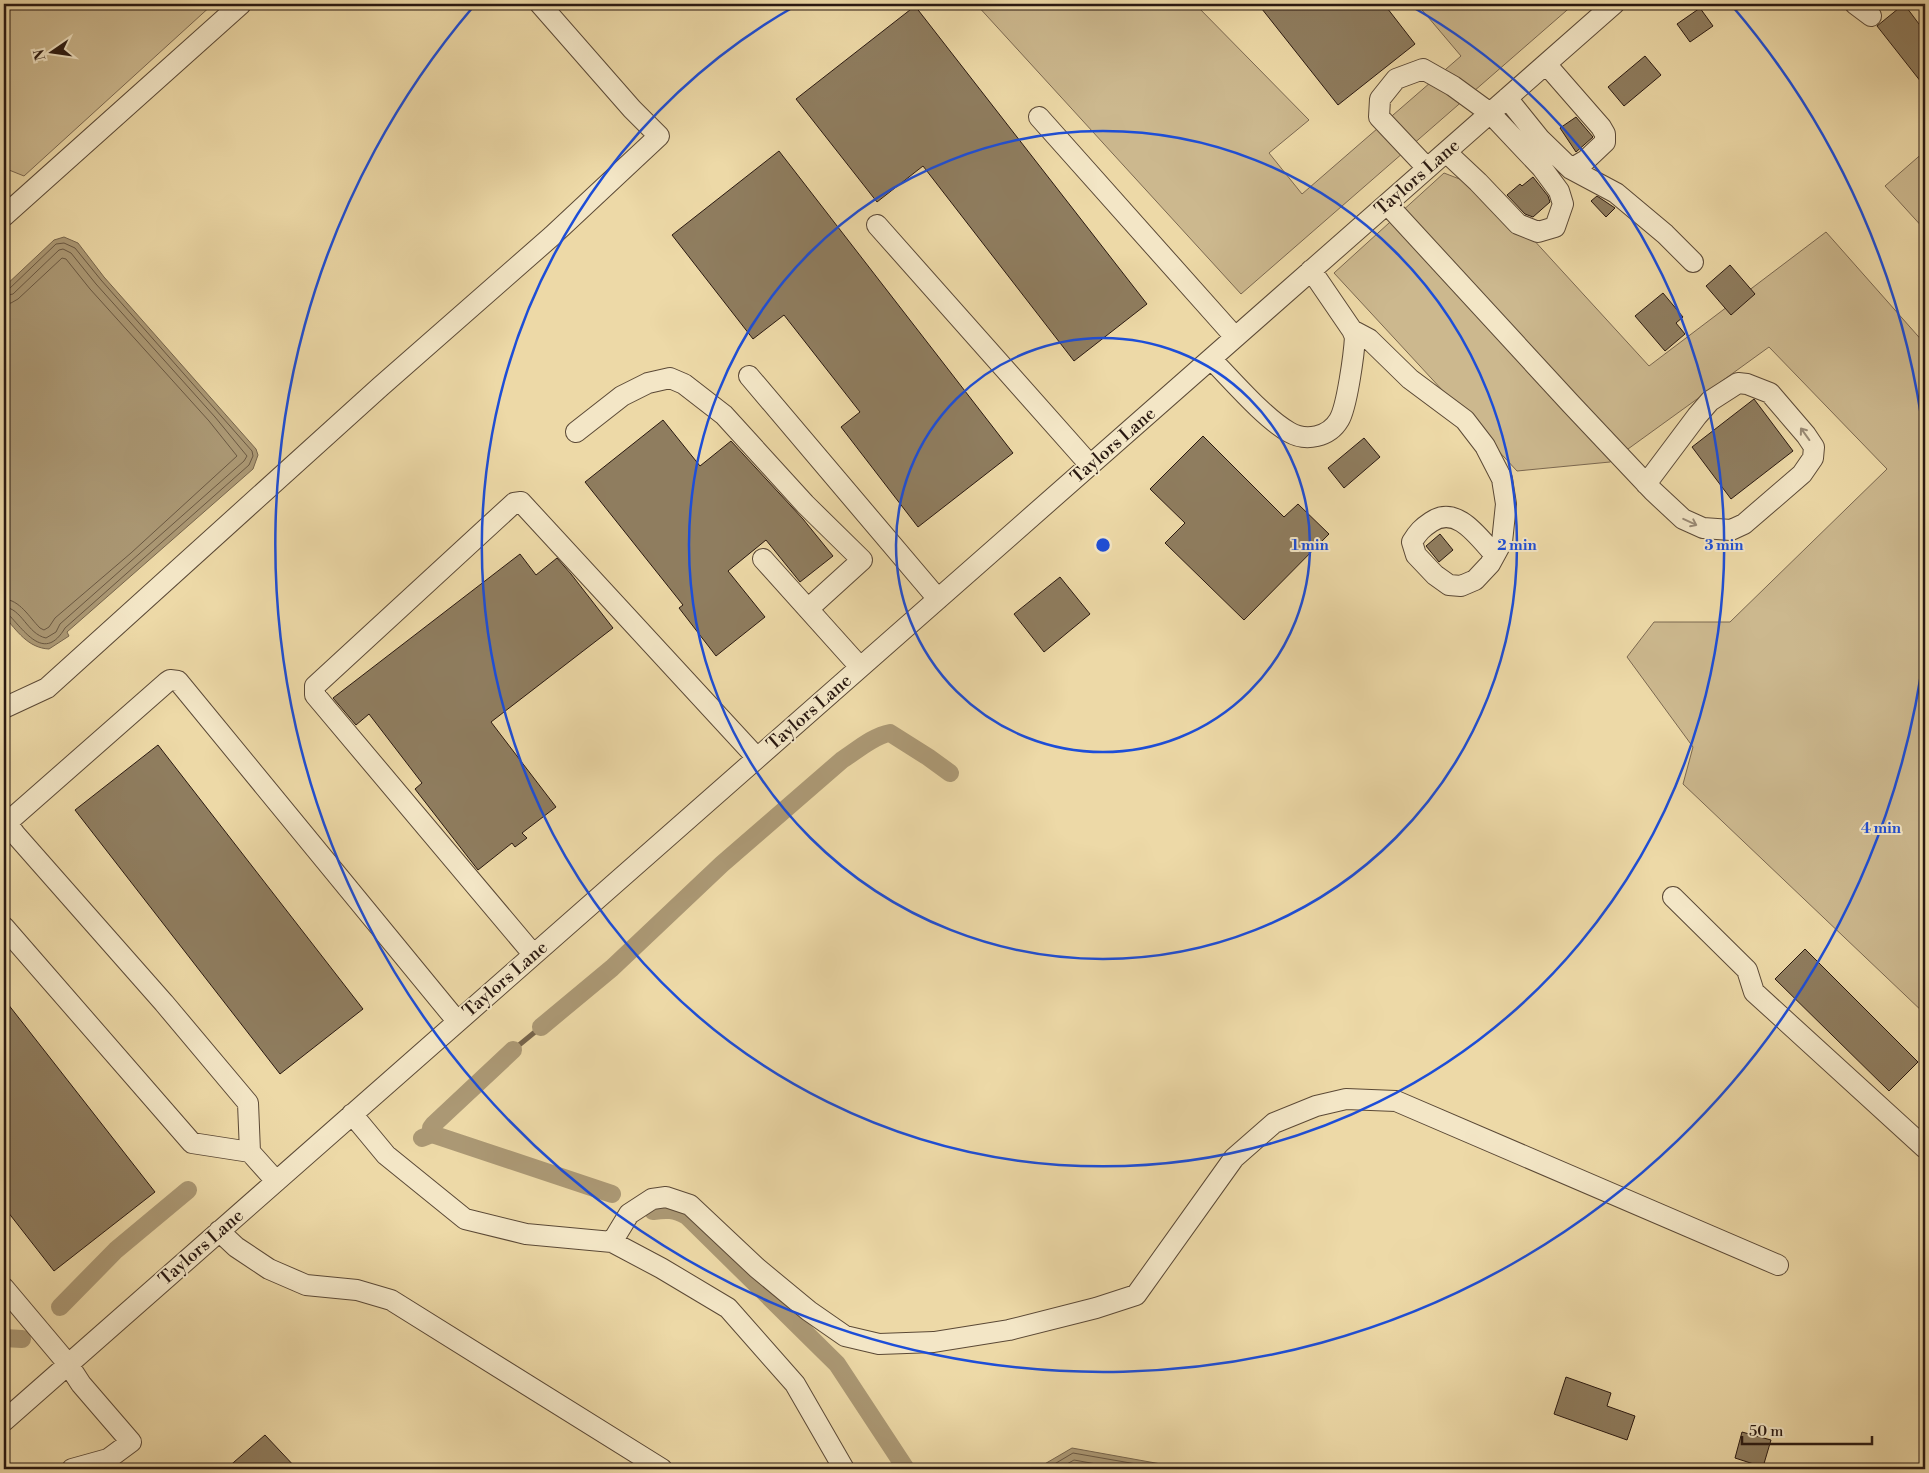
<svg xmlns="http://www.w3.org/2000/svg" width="1929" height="1473" font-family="'Libre Bodoni',serif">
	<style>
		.green { fill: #ccb88e; stroke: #7b6850 }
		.water { fill: #ab9874; stroke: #77654c }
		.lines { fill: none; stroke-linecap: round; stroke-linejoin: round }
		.shore { stroke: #6a5842; stroke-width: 1 }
		.stream { stroke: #77654c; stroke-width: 5 }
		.canal { stroke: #ab9874; stroke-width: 18 }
		.building { fill: #8f7d5f; stroke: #2a1911 }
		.minor-casing { stroke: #5b4936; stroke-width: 22 }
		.minor { stroke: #f3e6c6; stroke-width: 20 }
		.oneway { stroke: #998a75 }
		.ring { fill: none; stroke: #1d4ed8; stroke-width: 2.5 }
		.labels { text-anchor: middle; stroke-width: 4; stroke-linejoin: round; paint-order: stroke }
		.street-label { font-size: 18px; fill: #2a1911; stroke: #f3e6c6 }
		.centre { fill: #1d4ed8; stroke: #f3e6c6; stroke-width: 2.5 }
		.ring-label { font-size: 15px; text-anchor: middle; font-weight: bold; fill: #1d4ed8; stroke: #f3e6c6; stroke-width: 4; stroke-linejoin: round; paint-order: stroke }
	</style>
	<rect width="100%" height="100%" fill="#edd9a7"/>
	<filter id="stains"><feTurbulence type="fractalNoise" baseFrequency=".004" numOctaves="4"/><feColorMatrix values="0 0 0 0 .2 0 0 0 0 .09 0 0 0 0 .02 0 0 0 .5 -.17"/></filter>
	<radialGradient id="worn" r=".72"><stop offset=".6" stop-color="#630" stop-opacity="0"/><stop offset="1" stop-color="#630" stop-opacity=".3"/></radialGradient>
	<path class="green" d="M4,4h209l-189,172 -20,-8z
		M976,4h219l114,116 -40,33 33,41 159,-138 -44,-52h157l-333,290z
		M1925,151v79l-40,-44z
		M1444,173l44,17 161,176 177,-134 99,112v670l-242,-230 10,-37 -66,-90 27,-35h76l157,-153 -118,-122 -159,115 -93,9 -183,-198z"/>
	<path class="water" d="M64,237l14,6 26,34 152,172 2,6 -5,14 -186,163 2,4 -20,13c-21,-1 -32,-18 -45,-33v-329l50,-47z
		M1072,1448l89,16 30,3 2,2h-157z"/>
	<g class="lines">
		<path class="shore" d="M4,290l5,-1 47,-45 8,-1 11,5 26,32 151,171 1,5 -4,9 -184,163c-20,34 -39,5 -56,-13l-5,-2
			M4,296l9,-2 46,-44 4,-1 8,4 25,31 119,133 32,39 -3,5 -184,163 -4,8 -10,6c-19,-4 -24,-30 -42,-31
			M4,304l7,-1 7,-4 44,-41 4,1 24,30 119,132 28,35 -106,97 -76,65 -6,9 -5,3 -4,-2c-11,-11 -20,-28 -36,-29
			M1046,1469l27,-16 92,16
			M1058,1469l16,-9 50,9"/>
		<path class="stream" d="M513,1050l28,-23"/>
		<path class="canal" d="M541,1027l71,-59 110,-104 120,-104c14,-9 31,-24 48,-27l38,24 22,16
			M432,1134l-1,-6 3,-4 79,-74
			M422,1138l10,-4 180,60
			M653,1211c14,-2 21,-2 34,5l150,148 69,105
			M60,1307l56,-57 72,-60
			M4,1338l18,1"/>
	</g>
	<path class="building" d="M1258,4h126l31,40 -77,61z
		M1904,4l21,28v55l-48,-61z
		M915,6l232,298 -73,57 -151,-195 -46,36 -81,-103z
		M1700,8l13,18 -23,16 -13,-18z
		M1645,56l16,19 -37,31 -16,-19z
		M1576,117l17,20 -17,15 -16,-24z
		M779,151l234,302 -95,74 -77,-100 19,-15 -76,-97 -31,24 -81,-104z
		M1533,177l15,19 2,6 -17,15 -8,-3 -18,-19 13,-11 2,2z
		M1597,196l18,12 -9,9 -15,-16z
		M1730,265l25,29 -24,21 -25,-29z
		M1663,293l20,24 -7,6 9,11 -20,17 -30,-35z
		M1754,399l39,52 -62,48 -39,-52z
		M663,420l37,46 31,-25 72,78 30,37 -33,26 -34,-42 -38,31 37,46 -49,39 -37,-48 4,-3 -98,-123z
		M1203,436l81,81 14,-13 31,30 -85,86 -79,-77 20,-20 -35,-34z
		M1364,438l16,19 -36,31 -16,-20z
		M1440,534l13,16 -14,12 -13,-16z
		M520,554l16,21 21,-17 14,16 42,54 -122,94 65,85 -34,26 5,5 -12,9 -3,-4 -34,27 -63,-81 7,-6 -53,-69 -13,11 -23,-27z
		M1060,577l30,37 -46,38 -30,-38z
		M158,745l205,264 -83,65 -205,-264z
		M1805,949l113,113 -29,29 -114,-112z
		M4,999l151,193 -101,79 -50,-64z
		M1566,1377l45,16 -4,13 28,10 -8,24 -73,-26z
		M1742,1432l29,8 -8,27 -28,-9z
		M265,1435l32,34h-71z"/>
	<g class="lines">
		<defs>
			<path id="minor" d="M1855,4l16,12
				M1546,64l55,63 4,7v8l-19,18 -15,9
				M1507,98l33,41 31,30 45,24 49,41 28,28
				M1039,117l196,220
				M1427,168l-48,-51 1,-18 16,-20 27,-10 30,17 37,27 52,55 17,23 4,13 -8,23 -17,5 -20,-8 -40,-42 -32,-30
				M1387,204l184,200 82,87 30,28 20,9 28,2 13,-6 58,-50 11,-16 1,-11 -8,-12 -36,-42 -23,-9 -9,-1 -28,18 -13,15 -51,68
				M4,216l237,-212
				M877,225l213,240
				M1352,330l17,9 41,40 55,41 20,26 17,33 4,25 -4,38 -12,22 -15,16 -14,6 -12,-1 -14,-10 -19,-20 -4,-13c6,-10 10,-14 19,-20 26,-18 48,16 64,33
				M1211,359c21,21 53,59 78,73 17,10 40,5 50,-12 8,-13 15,-66 16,-83l-3,-7 -41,-60
				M749,376l189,223
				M576,432l46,-36 26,-13 22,-5 14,6 40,31 81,89 57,56 -54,49
				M763,559l97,108
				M4,708l43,-20 333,-301 172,-151 107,-100 -27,-27 -92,-105
				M1673,897l74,73 7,22 171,156
				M4,927l188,216 58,9
				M533,954l-218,-259v-9l199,-183 7,-1 236,256
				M352,1114l34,41 79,64 61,15 86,8 49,26 67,40 67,76 49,85
				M276,1181l-26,-29 -2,-49 -84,-100 -149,-169 -5,-7v-7l157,-138 3,-2 8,1 279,340
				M219,1231l17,16 33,22 37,16 51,5 34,10 271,169
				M612,1242l17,-28 23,-15 14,-2 24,8 67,63 52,43 36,25 34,8 55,-2 75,-12 87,-22 40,-13 98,-137 40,-35 42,-17 30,-7 50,2 382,164
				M4,1288l64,76 13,20 50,58 -23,17 -36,10
				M4,1421l1610,-1417"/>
		</defs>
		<use href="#minor" class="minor-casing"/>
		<use href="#minor" class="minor"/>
	</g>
	<defs><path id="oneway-shaft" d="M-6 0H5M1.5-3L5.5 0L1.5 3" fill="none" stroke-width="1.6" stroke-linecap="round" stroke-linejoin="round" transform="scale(1.25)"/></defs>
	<g class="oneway">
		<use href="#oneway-shaft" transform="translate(1805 434) rotate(-126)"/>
		<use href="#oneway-shaft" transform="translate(1690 522) rotate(25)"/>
	</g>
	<g class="ring">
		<circle cx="1103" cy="545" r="207"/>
		<circle cx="1103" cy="545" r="414"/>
		<path d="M1409 5A621 621 0 1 1 797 5"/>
		<path d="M1925 646A828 828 0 1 1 473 7M1733 7A828 828 0 0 1 1925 444"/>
	</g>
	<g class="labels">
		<g class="street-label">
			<text transform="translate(1417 177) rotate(-41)" y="6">Taylors Lane</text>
			<text transform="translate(1113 445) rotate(-41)" y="6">Taylors Lane</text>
			<text transform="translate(809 712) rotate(-41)" y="6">Taylors Lane</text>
			<text transform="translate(505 979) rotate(-41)" y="6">Taylors Lane</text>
			<text transform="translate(201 1247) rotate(-41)" y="6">Taylors Lane</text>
		</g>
	</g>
	<circle cx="1103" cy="545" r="8" class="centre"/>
	<g class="ring-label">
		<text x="1310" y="550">1 min</text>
		<text x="1517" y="550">2 min</text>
		<text x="1724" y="550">3 min</text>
		<text x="1881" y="833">4 min</text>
	</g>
	<rect width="1929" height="1473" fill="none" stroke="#edd9a7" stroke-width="20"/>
	<rect x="5" y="5" width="1919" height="1463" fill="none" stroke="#2a1911" stroke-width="2.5"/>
	<rect x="10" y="10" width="1909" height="1453" fill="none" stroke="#2a1911"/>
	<g transform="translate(52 52) rotate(257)" stroke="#f3e6c6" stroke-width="4" paint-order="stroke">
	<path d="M0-4L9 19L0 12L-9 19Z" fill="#2a1911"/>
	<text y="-8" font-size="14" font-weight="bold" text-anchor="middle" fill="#2a1911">N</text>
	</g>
	<path d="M1742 1436v8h130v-8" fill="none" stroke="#2a1911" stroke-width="2.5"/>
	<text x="1749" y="1436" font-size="15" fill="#2a1911" stroke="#f3e6c6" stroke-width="4" paint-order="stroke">50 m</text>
	<rect width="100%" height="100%" filter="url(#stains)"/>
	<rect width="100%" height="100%" fill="url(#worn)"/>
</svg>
